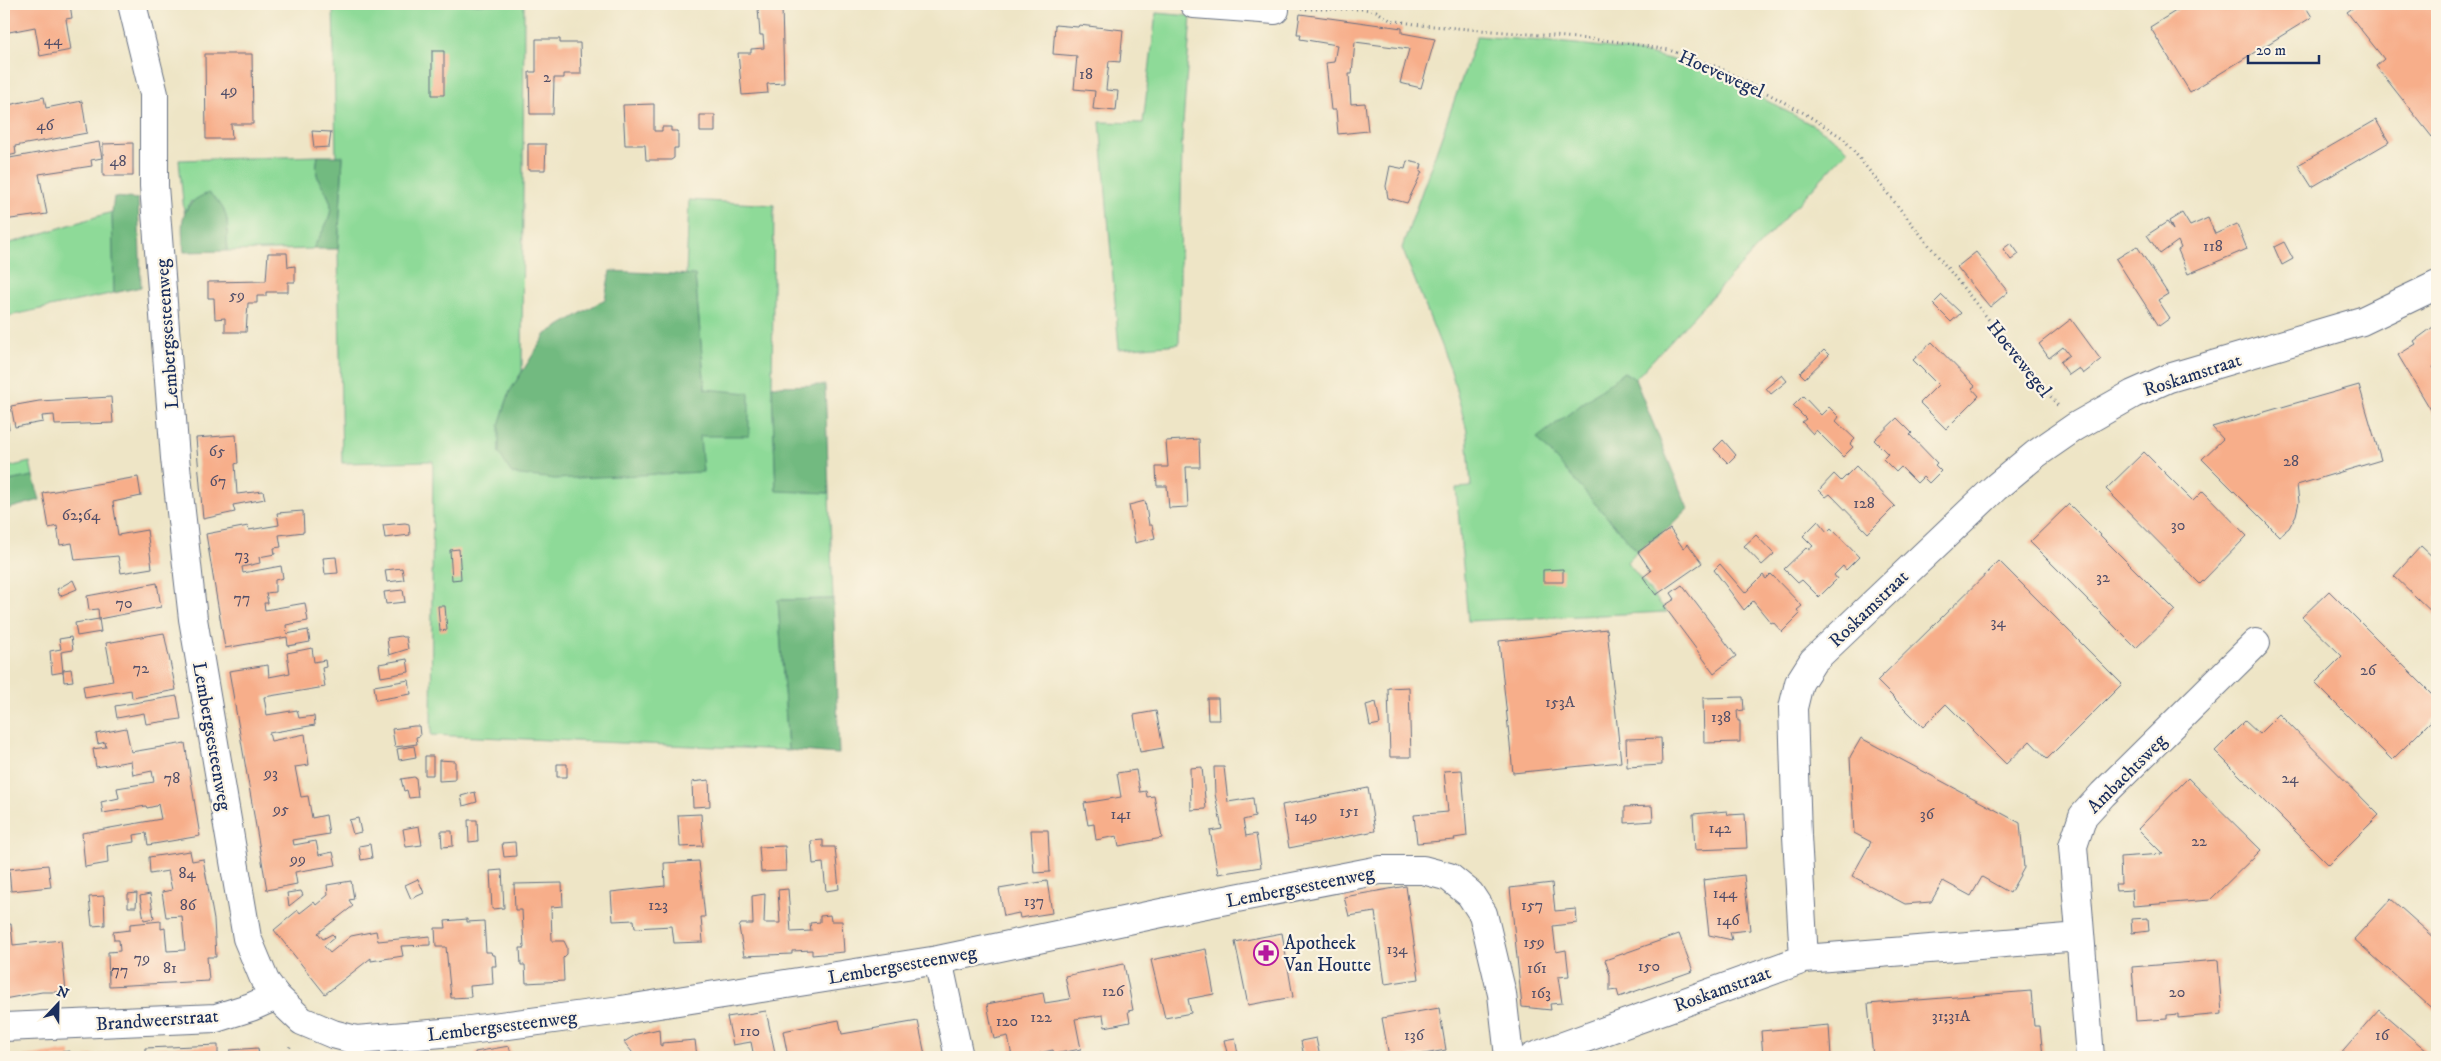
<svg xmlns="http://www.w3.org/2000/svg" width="2441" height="1061" font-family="'IM FELL DW Pica',serif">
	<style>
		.green { fill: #8eda98; stroke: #54847b }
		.forest { fill: #72ba80; stroke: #46746f }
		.building { fill: #f7ae8a }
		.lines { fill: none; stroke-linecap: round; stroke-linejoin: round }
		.minor-casing { stroke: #656f82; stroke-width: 30 }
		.tertiary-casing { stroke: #656f82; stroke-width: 30 }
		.path { stroke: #656f82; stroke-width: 3; stroke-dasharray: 1 4; stroke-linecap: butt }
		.minor { stroke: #fff; stroke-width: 28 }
		.tertiary { stroke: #fff; stroke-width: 28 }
		.labels { text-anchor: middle; stroke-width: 4.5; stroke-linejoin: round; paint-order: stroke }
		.number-label { font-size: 16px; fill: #524f69 }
		.street-label { font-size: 19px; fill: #1b2f5e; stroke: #fcf5e5 }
		.poi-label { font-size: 19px; fill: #1b2f5e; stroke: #fcf5e5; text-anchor: start }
	</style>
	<rect width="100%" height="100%" fill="#fcf5e5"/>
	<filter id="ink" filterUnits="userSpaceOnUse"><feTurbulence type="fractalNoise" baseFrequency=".02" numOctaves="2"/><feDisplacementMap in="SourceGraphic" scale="10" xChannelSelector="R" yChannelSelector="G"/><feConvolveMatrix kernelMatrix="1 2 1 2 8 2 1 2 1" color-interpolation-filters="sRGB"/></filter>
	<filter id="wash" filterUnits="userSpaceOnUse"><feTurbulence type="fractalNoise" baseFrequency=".0096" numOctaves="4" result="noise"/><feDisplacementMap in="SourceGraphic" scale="20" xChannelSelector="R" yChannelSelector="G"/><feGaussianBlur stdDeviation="1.12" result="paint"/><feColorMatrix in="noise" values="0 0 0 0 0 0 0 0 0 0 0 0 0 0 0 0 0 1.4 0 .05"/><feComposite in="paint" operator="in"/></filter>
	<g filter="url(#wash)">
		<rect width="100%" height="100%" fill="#eee5c6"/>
		<path class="green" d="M333,4h191l-2,368c-18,27 -23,49 -23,81l204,18 -4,-35 6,-47 -10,-113 -9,-1 3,-75 85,5 -2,181 4,104 53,3 4,106 -55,1 10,150 -357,-15 2,-274 -91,2 -4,-214 5,-92 -7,-1z
			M1156,13l35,3 -9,121 -3,207 -60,5 -19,-227 43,1z
			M1477,36c70,6 143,8 211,28 33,11 65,29 96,46 22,12 46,23 64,40l-213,229 -11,-7 -86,66 99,113 -10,11 40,50 -199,9 -12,-133 15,-1 -4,-56 -16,-60 -49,-123z
			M318,156c-5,27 4,23 12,45 5,14 -11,35 -17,48l-86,2v-32l-36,-18 -7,11 -5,-52z
			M112,212l2,81 -110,24v-72z
			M30,462l3,14 -29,6v-14z"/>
		<path class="forest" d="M318,156h25l-5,93h-25c6,-13 22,-34 17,-48 -8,-22 -17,-18 -12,-45z
			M209,193c23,19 18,30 18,58l-43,1c-3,-27 -6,-49 25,-59z
			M114,197l24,2 3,88 -27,6 -2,-81z
			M610,271l85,4 10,114 44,4v43h-49l3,36 -148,7 -43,-5 -13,-21v-28l11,-34 36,-57 59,-35z
			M1624,372l11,7 53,130 -19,19 -32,23 -100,-113z
			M825,385l4,108 -53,-2 -4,-105z
			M33,476l7,24 -36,10v-28z
			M833,599l6,155 -51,-4 -10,-150z"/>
		<g id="blocks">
			<path class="building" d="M4,4h66l2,14 -6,1 5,31 -31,6 -5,-29 -31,6z
				M2187,4h117l8,13 -122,75 -40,-65z
				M2358,4h79v129l-5,4 -56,-71 8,-7 -37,-47z
				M782,7l2,76 -17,1 1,9 -26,2 -4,-42h13v-4l13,-1 -1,-13h-3l-2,-27z
				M1300,14l102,14v5l33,6 -14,49 -21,-5 9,-34 -54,-7 -3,32h-3l2,30 14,-1 3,28 -30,3 -2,-24h-5l-5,-47 8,-1 3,-17 -37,-6 1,-5h-4z
				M1055,25l23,2 1,-2 44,5 -3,32 -11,-1 -3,29 12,1 -2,20 -23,-2 2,-18 -21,-2 3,-33 -24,-2z
				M536,39h24v4h20l1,31h-17v4h-10l-1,36h-23l-1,-42h7z
				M432,51h12v44h-12z
				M205,54h47l1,70h-22l1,15h-26z
				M44,97l2,11 36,-7 5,32 -72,13 1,8 -12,3v-51z
				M654,104v27h8v-4h9v4h7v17h-4v10l-3,2h-25l-1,-15h-20l-2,-40z
				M700,115h15v17h-15z
				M2376,120l13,22 -77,45 -14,-22z
				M312,131l19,1 -2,15 -15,1z
				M99,142l3,16 -11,2 1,6 -53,8 8,40 -43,6v-61z
				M133,143v33h-30v-32z
				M528,144h18l-1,26h-17z
				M1407,161l15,3 -2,8h2l-15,31 -19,-5 -2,-12 4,-20 15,3z
				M2182,213l8,13 18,-8 7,16 22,-10 10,25 -59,25 -10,-24 3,-2 -3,-7 -18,13 -13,-19 20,-13 6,8 -4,-9z
				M2284,242l9,17 -11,6 -8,-18z
				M2011,243l8,11 -8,6 -8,-11z
				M2137,246l31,48 -10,6 12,18 -11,8 -43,-67z
				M1976,252l32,40 -18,15 -33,-40z
				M268,253h19l1,14 7,-1v16h-7v10h-22v4h-9v7h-9l-2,29h-21v-14l-10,1 -1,-21h-6v-16l58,-1z
				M1942,295l19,18 -10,9 -18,-18z
				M2071,319l30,41 -18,14 -4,-6 -10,7 -9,-13 9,-7 -6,-8 -14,11 -10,-14z
				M2437,324v41l-4,2 4,7v46l-39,-65 18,-11 -2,-3z
				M1932,342l43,44 -3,2 7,8 -33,33 -26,-26 18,-18 -25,-25z
				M1824,350l5,5 -24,23 -5,-5z
				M1782,375l5,6 -16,13 -5,-6z
				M2359,385l22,75 -84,25 2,17 -3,13 -7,13 -10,8 -77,-77 21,-20 -11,-12z
				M1803,396l18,19 8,-8 10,10 -3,4 19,18 -5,5 3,3 -10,10 -27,-27 -3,4 -11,-12 4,-3 -13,-13z
				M111,397l2,26 -58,2 -1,-10 -12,1 1,6 -28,5 -4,-21 28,-5z
				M7,414l2,15 -5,1v-15z
				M1897,418l15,15 -2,2 27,28 -2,2 6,6 -12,12 -6,-6 -6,6 -16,-16 -5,5 -13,-13 5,-5 -14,-14z
				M236,435l2,28 -3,1 2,30 26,-3 2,8 -32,6 2,7 -32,7 -7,-81z
				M1199,439l1,28h-14l2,40 -19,1 -2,-22h-10l-1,-19h12l-2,-26z
				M1723,440l13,15 -8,8 -14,-14z
				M2144,452l49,49 10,-10 44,45 -47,48 -94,-95z
				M1856,466l39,40 -27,27 -38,-39 -4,3 -7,-7 15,-16 7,7z
				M138,477l3,19 -28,6 5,33 29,-5 5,38 -31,5 -3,-17 -43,4 -3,-17 -12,2 -3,-19 -8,2 -6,-35z
				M1145,501l4,24h3l3,13 -20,5 -6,-38z
				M2069,504l106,106 -39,38 -106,-106z
				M303,511l1,21 -25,3 2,12 -7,1 1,6 -16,3 1,6 -18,4 1,6 38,-7 2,12 -8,2v12l-9,1 2,10h-4l1,7 40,-7 3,18 -22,4 1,9 21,-4 2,12 -22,4 -1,-9 -62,11 -19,-114 42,-8 1,4 30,-5 -2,-12z
				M1818,521l9,11 4,-4 28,29 -13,13 -3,-4 -9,9 3,4 -18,18 -17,-17 -4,3 -14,-14 22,-21 2,2 5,-4 -10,-10z
				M405,523l4,1 1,11 -25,3 -2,-13z
				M1670,529l13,19 5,-4 14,19 -46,32 -13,-18 8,-6 -13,-19z
				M1756,535l18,19 -12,11 -18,-19z
				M2421,546l16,15v56l-43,-41z
				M459,549l2,30 -9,1 -2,-30z
				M336,557l2,16 -13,1 -2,-16z
				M1999,561l123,123 -75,75 -17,-18 -24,23 -60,-60 -23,23 -46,-46z
				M1720,564l25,29 18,-18 3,4 5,-5 31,32 -5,4 3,4 -18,18 -9,-10 -2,1 -18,-22 -9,9 -30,-40z
				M402,568l2,12 -17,2 -2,-12z
				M1563,569v13h-20v-12z
				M73,580l4,9 -17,7 -3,-7z
				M157,583l4,24 -62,12 -1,-10 -9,1 -2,-14z
				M1682,585l54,71 -22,17 -50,-67 11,-7 -4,-6z
				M403,590l2,12 -19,2 -2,-12z
				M2329,591l108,108v16l-45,45 -77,-77 27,-27 -40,-39z
				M438,606h7l2,24 -7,1z
				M99,619l2,13 -24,4 -2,-13z
				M1607,629l14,133 -108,11 -14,-132z
				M164,633l12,57 -44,8 -1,-8 -46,8 -2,-12 30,-5 -7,-38z
				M401,636l1,1h4l2,12 -19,6 -2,-17z
				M71,637l2,13 -12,2 2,20 -11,2 -2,-23 11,-2 -2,-10z
				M312,648l2,14 11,-2 1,7 -4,1 3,19 -61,10 3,18 30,-5 2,8 15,-2 1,9 -46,8 2,8 34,-7 4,31 -14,2 6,30 7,-1 4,22 14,-3 3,19 -36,6 1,5 22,-4 3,14 14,-3 3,13 -41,7 2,12 -30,6 -38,-219 39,-6 1,12 21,-4 -3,-20z
				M407,659l2,13 -28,5 -2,-13z
				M71,669l2,12 -9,1 -1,-12z
				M409,680l2,14 -35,6 -2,-14z
				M1409,687l2,70h-21l-2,-69z
				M177,696l4,23 -35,5 -2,-11 -27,5 -2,-12z
				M1743,697l1,13 -7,1 1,10h2v21l-36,1 -1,-45z
				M1207,698h11l1,22h-11z
				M1376,702l4,22 -10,2 -4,-21z
				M1156,711l7,37 -23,4 -6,-37z
				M2279,714l100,101 -50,50 -114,-114 30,-30 14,13z
				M414,726h5l1,10 -4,1 1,7 -22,3 -3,-18z
				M126,728l5,24 54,-9 15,93 -52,9 -2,-12 -12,2 1,7 -28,4 1,17 -23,4 -3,-34 79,-14 -3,-15 -2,2 -9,2 -1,-2 -43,7 -2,-11 18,-4 -2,-10 37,-6 -2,-11 -19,4 -2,-14 -35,6 -3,-18 13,-2 -1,-5 -7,2 -2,-10z
				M1661,738l1,27 -35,2 -1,-28z
				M1861,738l159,85 4,45 -14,25 -28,-16 -11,19 -28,-15 -12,21 -26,2 -53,-28 19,-34 -17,-9 -4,-76z
				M414,746l2,11 -17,3 -2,-11z
				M425,756h8v19h-8z
				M439,760l16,1v19l-16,1z
				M557,764h10v13h-10z
				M1202,767l4,42 -15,1 -1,-42z
				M1214,767h10l4,35 25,-4 2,19 -12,3 3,16 10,-2 5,33 -43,7 -8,-43 12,-2 -7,-35z
				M1136,770l4,22 6,-1 1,6 7,-1 8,42 -43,8 -2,-10 -21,4 -2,-16 -6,1 -4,-22 37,-6 -4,-24z
				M1462,770l5,66 -13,2 1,2 -38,3 -3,-28 34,-3 -4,-41z
				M414,777l2,1 2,19 -9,1 -2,-8 -3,1 -3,-12z
				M2188,778l73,72 -51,50 -77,6 -1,-16 -16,1 -1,-7h6l-1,-27 43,-3 -25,-25z
				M709,780l1,26 -17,1 -1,-25z
				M1368,788l7,43 -86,17 -7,-43z
				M475,792l2,10 -14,4 -2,-10z
				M1652,806l1,15 -28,2v-16z
				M1727,811l1,4 17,-1 2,34 -52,2 -2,-36z
				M701,814l2,32 -23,1 -2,-32z
				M358,818l3,14 -8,2 -4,-14z
				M468,820h9l1,21 -9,1z
				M419,826l3,19 -16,2 -3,-18z
				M1031,830h17l2,42 -16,1z
				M441,831h11l1,15 -11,1z
				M823,840v7h12l4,42 -13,2 -3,-28 -10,1 -2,-23z
				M515,842l1,14 -12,1 -2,-14z
				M370,844l2,14 -11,2 -2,-14z
				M785,846l1,25 -25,1 -2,-25z
				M190,851l2,10 11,-2 11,61 2,37h-9l2,24 -100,5 -1,-34 12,-1 -1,-11h-5l-1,-8 17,-2v-6l31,-3v8l4,-1 2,23 18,-1 -3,-34 -16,1 -4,-25 10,-2 -4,-19 -18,3 -1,-17z
				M699,861l6,56h-4l2,25 -29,1 -2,-17 -37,2 -1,-8 -21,1 -2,-29 54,-6 -1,-23z
				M48,865l3,22 -40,4 -2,-22z
				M502,870l2,38 -12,1 -2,-38z
				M1744,875l6,55 -20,2 2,8 -23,-5 -6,-55z
				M418,879l6,14 -13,6 -6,-14z
				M351,881l3,18 -5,1 4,6 -35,27 5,6 9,-5 3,3 -11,9 6,7 21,-17 25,-5 2,10 52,-5v9l-29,1 2,10 -32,5v-3l-46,36 -51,-64 24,-20 2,3 14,-11 2,3 12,-10 -1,-10z
				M1047,881l5,32 -32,5 -1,-5 -15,3 -5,-27z
				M562,883l1,23 -12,1 1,34h12l3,6v7l-4,4 1,23 -38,2 -1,-18h-4l-1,-17h4l-2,-38h-7l-1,-26z
				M1552,883l3,28 21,-2 1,14 -24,3 3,26 10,-2 3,26 -11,1 4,26 -12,1 1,6 -29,-3 -12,-119z
				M1406,886l13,93 -34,5 -10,-72 -26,4 -5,-19z
				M788,889l3,43 20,-1 -1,-8 10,-1v-6l10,-1 1,6h11l2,31 -32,3v-5l-20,1v3l-48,2 -5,-29 2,-3h12l-1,-28 13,-2 -1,29h16l-2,-33z
				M301,891l2,4 -14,11 -2,-13z
				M137,893l-1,14h-8v-13z
				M150,894l4,24 -10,2 -4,-24z
				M104,896l1,29 -13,1 -3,-29z
				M2391,899l46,41v73l-83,-74z
				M2148,918l1,13 -17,2 -1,-14z
				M467,919v3l17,-1 2,31h5l1,3h3l1,11h-4l1,18 -23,2 1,11 -20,1 -5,-51h-10l-1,-19h11l-1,-7z
				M11,924l2,21 48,-5 5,52h-24l-38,7v-74z
				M1282,933l11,64 -45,8 -13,-63z
				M1679,934l14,37 -74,26 -2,-7 -7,1v-16l-5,-15z
				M1206,949l8,45 -26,5 3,14 -26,5 -14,-58z
				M2218,960l4,54 -44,4v-4l-11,1v4l-31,2 -4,-54z
				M1124,964l9,46 -5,1 2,11 -25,5 -2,-12 -28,4 6,30 -27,5 -1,-4 -13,3 1,4h-29l-4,-21 -14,3 -7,-35 56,-11 2,10 25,-4 -5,-23z
				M2031,991l3,35h6l3,31h-170l-5,-53z
				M1439,1008l7,42 -38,7h-19l-7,-39z
				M2379,1010l55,47h-96z
				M766,1011l10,46h-22l-3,-15 -18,3 -6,-28z
				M839,1020l3,14 76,-13 7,34 -10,2h-127l-5,-26z
				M1829,1025l2,32h-68l-2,-26z
				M659,1029l1,16 2,1v-3l33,-3 2,17h-61l-12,-15 13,-8z
				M1235,1038l3,17 5,-1v3h-15l-4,-17z
				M1316,1038l4,19h-16l-3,-16z
				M218,1045v12h-73v-9z
				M509,1046l3,11h-43l6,-2v-3z
				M258,1048l1,9h-29v-7z
				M70,1051v6h-46v-1z
				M126,1052v5h-40v-1z"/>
		</g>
	</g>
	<g filter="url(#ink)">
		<use href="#blocks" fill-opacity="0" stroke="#656f82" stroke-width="1"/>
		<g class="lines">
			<defs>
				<path id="minor" d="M1194,4l81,6
					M1804,959l276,-22
					M938,960l21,97
					M4,1027l212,-9 35,-11 25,-11
					M1533,1057l271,-98 -7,-123 -4,-128 6,-25 14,-22 182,-173 41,-34 39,-27 58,-33 36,-16 193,-57 75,-36
					M2090,1057l-17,-211 10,-30 20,-22 153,-151"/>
				<path id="tertiary" d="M132,4l22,90v92l21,272 18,161 54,319 18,43 11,15 26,25 31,13 23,6 99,-8 166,-22 317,-50 247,-52 195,-38h43l26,7 21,17 13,20 19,80 7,63"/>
			</defs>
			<use href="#minor" class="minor-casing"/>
			<use href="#tertiary" class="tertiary-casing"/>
			<path class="path" d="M1301,9h63l12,2 14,9 31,5 192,16 56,9 51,18 84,45 39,25 216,269
				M291,1057l-2,-8 2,-5"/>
			<use href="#minor" class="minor"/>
			<use href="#tertiary" class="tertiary"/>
		</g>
	</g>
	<defs>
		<symbol id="pharmacy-ring" viewBox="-11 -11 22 22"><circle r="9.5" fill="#fcf5e5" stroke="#b5179e" stroke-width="1.5"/><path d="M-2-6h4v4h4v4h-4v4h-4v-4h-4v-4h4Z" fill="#b5179e"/></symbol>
	</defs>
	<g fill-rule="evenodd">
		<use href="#pharmacy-ring" x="1252" y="939" width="28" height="28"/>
	</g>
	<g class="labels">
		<g class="number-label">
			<text x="53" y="45">44</text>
			<text x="1086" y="79">18</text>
			<text x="547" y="82">2</text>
			<text x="229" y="95">49</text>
			<text x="45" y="130">46</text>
			<text x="118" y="166">48</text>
			<text x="2213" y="251">118</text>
			<text x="237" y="300">59</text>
			<text x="217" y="456">65</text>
			<text x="2291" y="466">28</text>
			<text x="218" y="486">67</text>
			<text x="1864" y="508">128</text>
			<text x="81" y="520">62;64</text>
			<text x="2178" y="530">30</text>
			<text x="242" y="560">73</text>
			<text x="2103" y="582">32</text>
			<text x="242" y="603">77</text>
			<text x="124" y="608">70</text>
			<text x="1998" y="627">34</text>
			<text x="141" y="673">72</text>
			<text x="2368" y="675">26</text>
			<text x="1560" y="707">153A</text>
			<text x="1721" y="722">138</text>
			<text x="271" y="778">93</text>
			<text x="172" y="783">78</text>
			<text x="2290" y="783">24</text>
			<text x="281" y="814">95</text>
			<text x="1349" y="816">151</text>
			<text x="1121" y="819">141</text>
			<text x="1927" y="819">36</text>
			<text x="1306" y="821">149</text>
			<text x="1720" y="833">142</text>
			<text x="2199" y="846">22</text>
			<text x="298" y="864">99</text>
			<text x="187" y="878">84</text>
			<text x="1725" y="898">144</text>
			<text x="1034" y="906">137</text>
			<text x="188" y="910">86</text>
			<text x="658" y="910">123</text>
			<text x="1532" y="910">157</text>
			<text x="1728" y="925">146</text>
			<text x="1534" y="947">159</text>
			<text x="1397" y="954">134</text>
			<text x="142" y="963">79</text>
			<text x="1649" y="971">150</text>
			<text x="170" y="973">81</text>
			<text x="1537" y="973">161</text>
			<text x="120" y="975">77</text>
			<text x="1113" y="996">126</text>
			<text x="2177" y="997">20</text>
			<text x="1541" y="998">163</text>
			<text x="1951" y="1021">31;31A</text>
			<text x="1041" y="1022">122</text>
			<text x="1007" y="1026">120</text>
			<text x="750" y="1036">110</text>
			<text x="1414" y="1040">136</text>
			<text x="2382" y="1040">16</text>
		</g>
		<g class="street-label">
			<text transform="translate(1722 73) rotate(24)" y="7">Hoevewegel</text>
			<text transform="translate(166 334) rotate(-94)" y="7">Lembergsesteenweg</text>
			<text transform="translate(2020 358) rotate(52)" y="7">Hoevewegel</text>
			<text transform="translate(2192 374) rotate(-18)" y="7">Roskamstraat</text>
			<text transform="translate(1868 608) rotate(-44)" y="7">Roskamstraat</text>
			<text transform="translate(213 736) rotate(80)" y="7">Lembergsesteenweg</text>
			<text transform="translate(2126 773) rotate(-45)" y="7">Ambachtsweg</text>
			<text transform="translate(1300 886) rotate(-11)" y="7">Lembergsesteenweg</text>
			<text transform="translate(902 964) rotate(-10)" y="7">Lembergsesteenweg</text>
			<text transform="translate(1722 988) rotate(-20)" y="7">Roskamstraat</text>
			<text transform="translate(157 1019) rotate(-4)" y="7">Brandweerstraat</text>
			<text transform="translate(502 1025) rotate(-7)" y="7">Lembergsesteenweg</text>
		</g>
		<g class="poi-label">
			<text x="1284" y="949">Apotheek<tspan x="1284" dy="22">Van Houtte</tspan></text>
		</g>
	</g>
	<rect width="2441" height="1061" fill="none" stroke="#fcf5e5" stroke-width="20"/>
	<g transform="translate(58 1004) rotate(22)" stroke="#fcf5e5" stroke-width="4" paint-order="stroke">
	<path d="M0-4L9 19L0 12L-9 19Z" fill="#1b2f5e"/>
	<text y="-8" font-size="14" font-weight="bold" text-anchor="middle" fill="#1b2f5e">N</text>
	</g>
	<path d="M2248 55v8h71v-8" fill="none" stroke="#1b2f5e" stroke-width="2.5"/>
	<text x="2256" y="55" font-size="15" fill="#1b2f5e" stroke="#fcf5e5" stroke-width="4" paint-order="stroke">20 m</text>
</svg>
